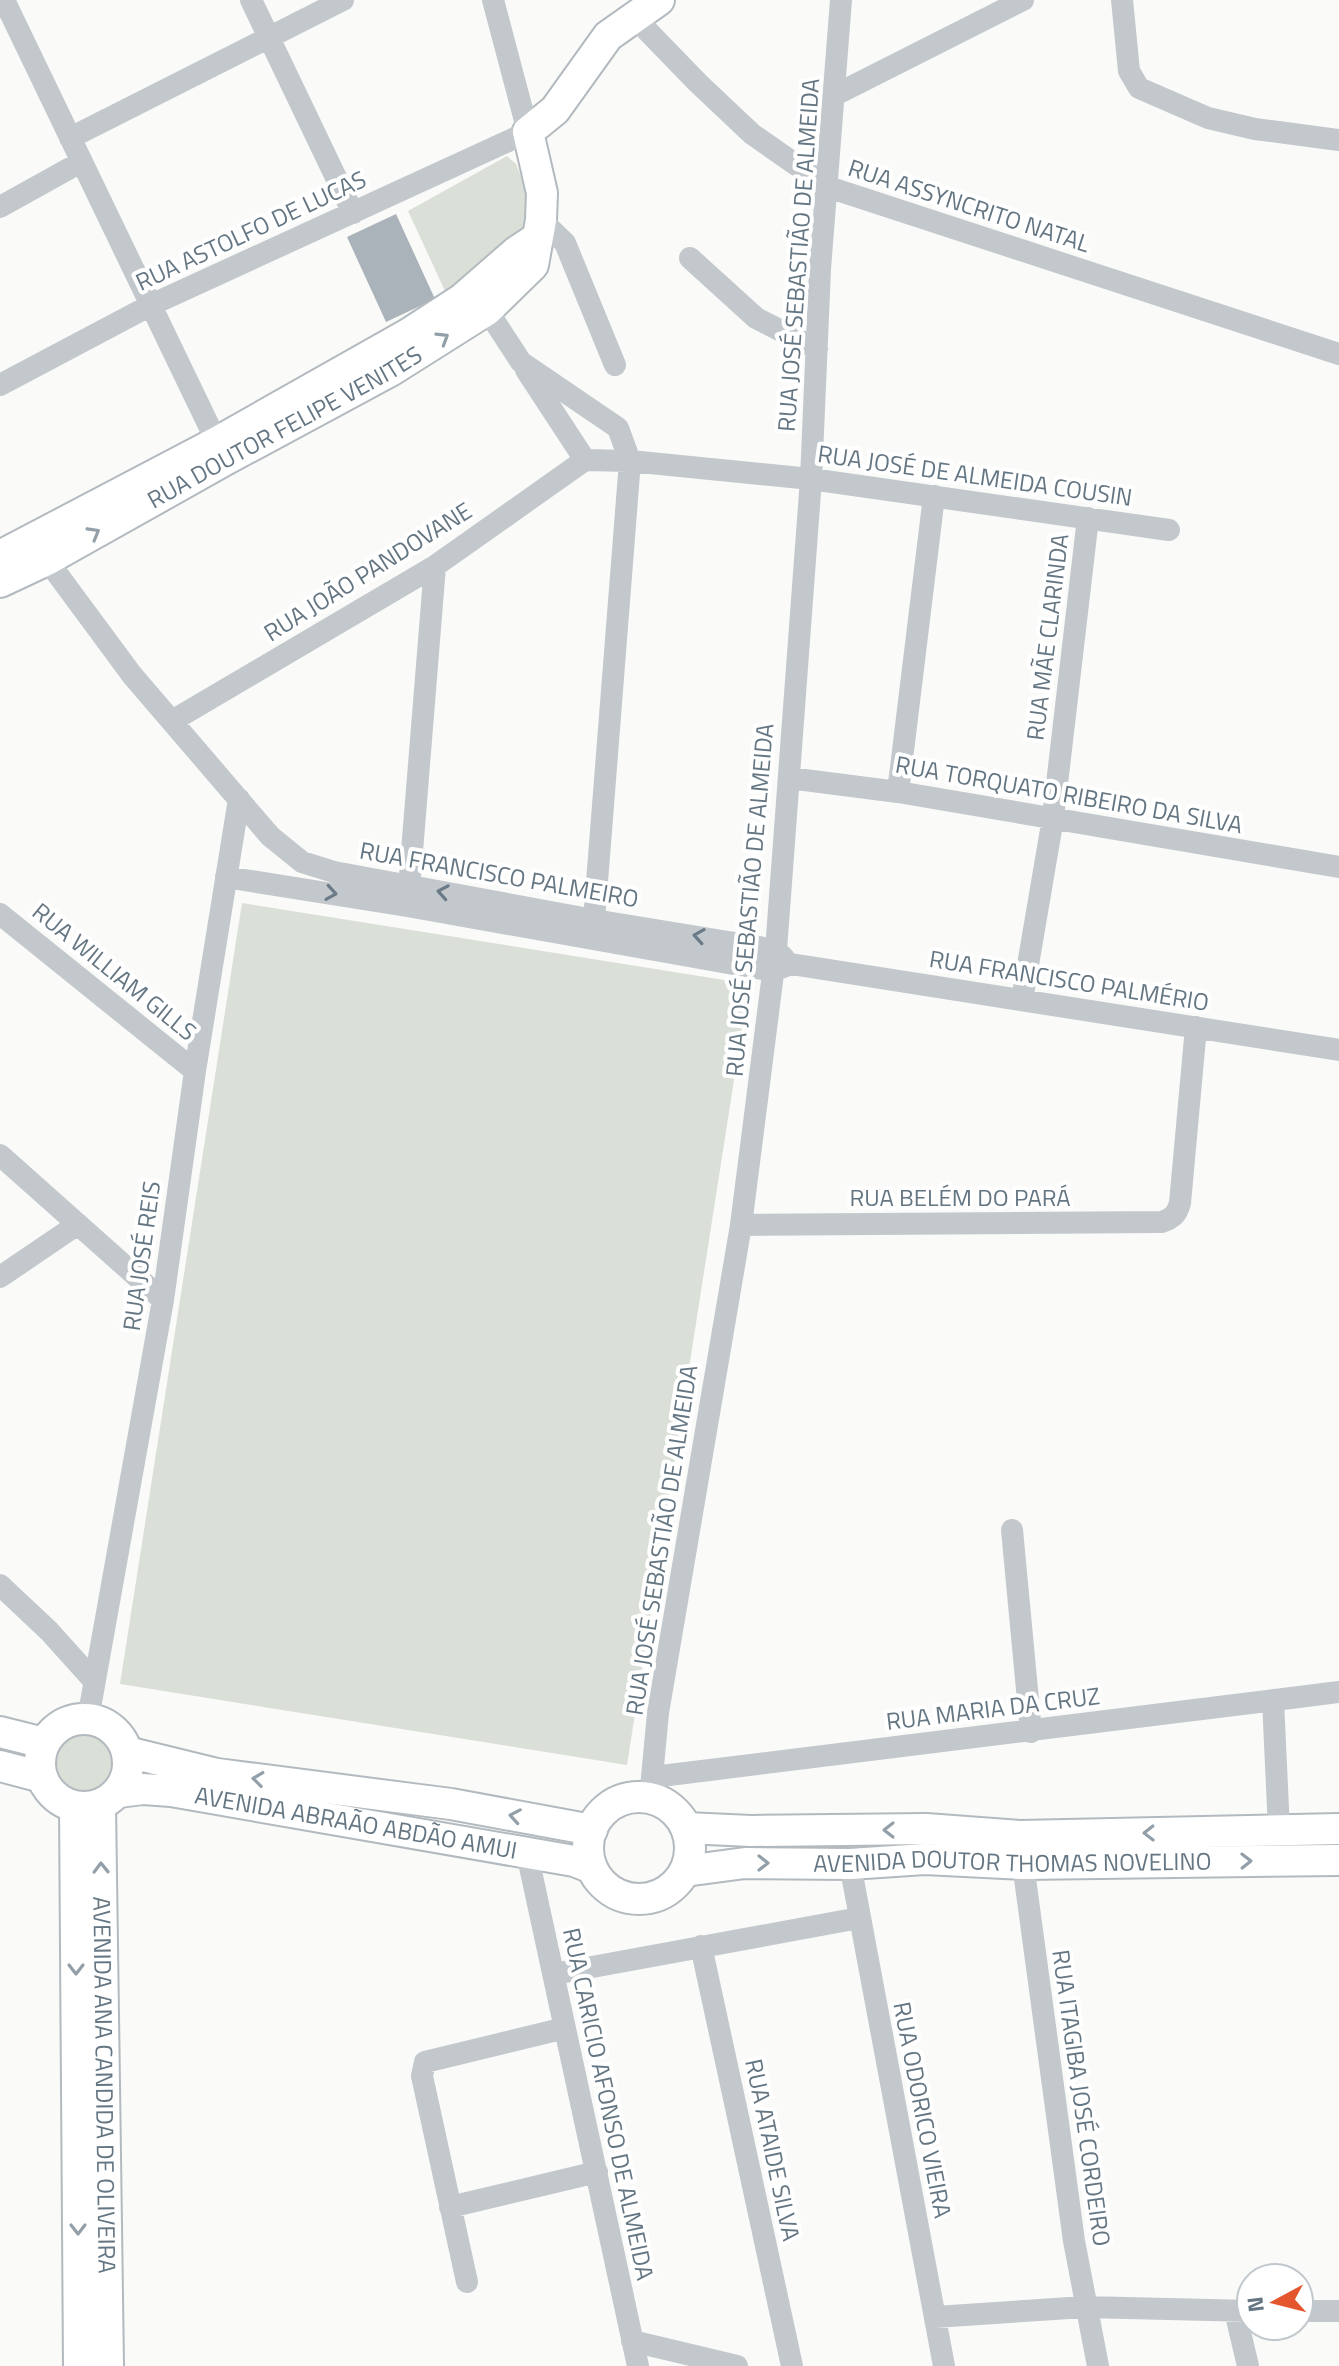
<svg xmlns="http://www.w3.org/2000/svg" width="1339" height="2366" font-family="'Titillium Web',sans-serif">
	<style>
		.green { fill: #dadfd7 }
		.building { fill: #aab3b9 }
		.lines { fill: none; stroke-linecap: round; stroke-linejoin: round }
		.secondary-casing { stroke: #b3babf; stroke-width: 34 }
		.street { stroke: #c3c8cc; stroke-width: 22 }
		.secondary { stroke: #fff; stroke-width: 30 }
		.oneway { stroke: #939fa8 }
		.oneway2 { stroke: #6a7a87 }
		.labels { text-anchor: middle; stroke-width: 8; stroke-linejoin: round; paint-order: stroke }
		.street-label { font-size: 24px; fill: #657683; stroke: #fff }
	</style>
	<rect width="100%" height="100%" fill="#fafaf8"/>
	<path class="green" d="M507,156l9,8 10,25 2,26 -9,19 -73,59 -38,-82z
		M242,903l507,81 -122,781 -507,-81z
		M48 1764a36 36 0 1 1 72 0a36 36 0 1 1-72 0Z"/>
	<path class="building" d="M396,214l39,85 -49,23 -39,-85z"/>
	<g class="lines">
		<defs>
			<g id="secondary">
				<path d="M0,556l217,-114 191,-108 54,-35 54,-47 21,-14"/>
				<path id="s1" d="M0,582l47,-22 178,-100 167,-90 95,-60 46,-45 8,-45 1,-27 -14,-61 27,-22 53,-74 51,-36"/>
				<circle cx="84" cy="1763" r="44"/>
				<path d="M0,1732l44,11"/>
				<path d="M127,1752l90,22 234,30 141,26"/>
				<path d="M0,1766l42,11"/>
				<path id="s2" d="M119,1792l24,-3 28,2 403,70 18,7"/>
				<circle cx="639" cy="1848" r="51"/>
				<path id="s3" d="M100,1805l8,561"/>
				<path d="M75,1807l4,559"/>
				<path d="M686,1828l65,3 175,-2 94,7 319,-7"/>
				<path id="s4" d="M685,1871l60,-8 105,1 75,-5 98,5 316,-4"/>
			</g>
		</defs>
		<use href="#secondary" class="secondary-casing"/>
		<path class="street" d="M4,0l219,455
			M251,0l102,213
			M1122,0l7,71 10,17 69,30 47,11 84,11
			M634,17l64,66 54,51 76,53 511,167
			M835,95l188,-95
			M70,138l273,-138
			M0,207l81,-45
			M541,220l24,23 50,122
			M690,258l66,60 61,31
			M487,310l34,52 97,66 12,33 181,18 358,51
			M526,370l59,90 45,1 -37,472
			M0,385l151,-80 377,-173 -35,-132
			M47,560l85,115 138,161 32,26 32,10 260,48 182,30 8,8
			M172,721l263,-155 150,-106
			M789,778l109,14 441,75
			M898,792l36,-296
			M226,877l181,29 366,65 18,-7 548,86
			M408,901l27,-335
			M0,914l195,157
			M1022,1000l31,-182 35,-300
			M0,1155l163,145
			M741,1225l421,-3c11,-4 15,-8 18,-19l16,-176
			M0,1277l78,-53
			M1012,1530l19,202
			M0,1585l49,46 45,50
			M1273,1700l6,130
			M88,1719l75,-419 32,-229 44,-272
			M653,1777l686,-85
			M650,1798l8,-85 83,-488 35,-275 35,-471 9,-210 21,-269
			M1021,1849l53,392 24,125
			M527,1853l111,513
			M850,1864l94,502
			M701,1946l91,420
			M554,1974l305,-56
			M450,2207l147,-35
			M467,2282l-45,-206 3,-14 140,-34
			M1235,2311l13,55
			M1299,2311h40
			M935,2317l150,-10 166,4
			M632,2341l105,25"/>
		<use href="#secondary" class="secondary"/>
	</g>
	<defs><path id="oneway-chevron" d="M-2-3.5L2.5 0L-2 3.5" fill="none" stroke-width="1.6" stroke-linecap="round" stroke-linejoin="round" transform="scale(2)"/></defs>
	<g class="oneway">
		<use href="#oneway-chevron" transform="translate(443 338) rotate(-32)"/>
		<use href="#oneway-chevron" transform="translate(94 533) rotate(-30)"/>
		<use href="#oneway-chevron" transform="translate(258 1779) rotate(-173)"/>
		<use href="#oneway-chevron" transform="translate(515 1816) rotate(-170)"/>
		<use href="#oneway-chevron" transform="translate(889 1830) rotate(180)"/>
		<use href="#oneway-chevron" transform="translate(1149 1833) rotate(179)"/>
		<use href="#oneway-chevron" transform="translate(1246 1861) rotate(-1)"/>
		<use href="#oneway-chevron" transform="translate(763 1863)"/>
		<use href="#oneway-chevron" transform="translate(101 1868) rotate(-91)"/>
		<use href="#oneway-chevron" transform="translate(76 1969) rotate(90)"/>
		<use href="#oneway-chevron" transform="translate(78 2229) rotate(90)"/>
	</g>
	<g class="oneway2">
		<use href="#oneway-chevron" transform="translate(443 892) rotate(-170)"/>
		<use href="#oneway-chevron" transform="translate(331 893) rotate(9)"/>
		<use href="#oneway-chevron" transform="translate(699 936) rotate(-171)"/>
	</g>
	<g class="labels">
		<g class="street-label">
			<text transform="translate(969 206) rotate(18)" y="8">RUA ASSYNCRITO NATAL</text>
			<text transform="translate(251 231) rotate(-25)" y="8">RUA ASTOLFO DE LUCAS</text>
			<text transform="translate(799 255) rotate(-86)" y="8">RUA JOSÉ SEBASTIÃO DE ALMEIDA</text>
			<text dy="8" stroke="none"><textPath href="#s1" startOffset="324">RUA DOUTOR FELIPE VENITES</textPath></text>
			<text transform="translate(975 476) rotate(8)" y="8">RUA JOSÉ DE ALMEIDA COUSIN</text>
			<text transform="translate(368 572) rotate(-32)" y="8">RUA JOÃO PANDOVANE</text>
			<text transform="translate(1048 637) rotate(-83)" y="8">RUA MÃE CLARINDA</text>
			<text transform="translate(1069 795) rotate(10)" y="8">RUA TORQUATO RIBEIRO DA SILVA</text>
			<text transform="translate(499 875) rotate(10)" y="8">RUA FRANCISCO PALMEIRO</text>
			<text transform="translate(750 900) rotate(-85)" y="8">RUA JOSÉ SEBASTIÃO DE ALMEIDA</text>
			<text transform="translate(114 972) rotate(39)" y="8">RUA WILLIAM GILLS</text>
			<text transform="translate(1069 981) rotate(9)" y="8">RUA FRANCISCO PALMÉRIO</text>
			<text x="960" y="1206">RUA BELÉM DO PARÁ</text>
			<text transform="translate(142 1256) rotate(-82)" y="8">RUA JOSÉ REIS</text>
			<text transform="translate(662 1540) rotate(-81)" y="8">RUA JOSÉ SEBASTIÃO DE ALMEIDA</text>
			<text transform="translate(993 1709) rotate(-7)" y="8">RUA MARIA DA CRUZ</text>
			<text dy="8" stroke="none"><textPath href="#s2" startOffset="240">AVENIDA ABRAÃO ABDÃO AMUI</textPath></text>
			<text dy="8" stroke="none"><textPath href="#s4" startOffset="328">AVENIDA DOUTOR THOMAS NOVELINO</textPath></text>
			<text dy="8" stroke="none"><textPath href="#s3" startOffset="280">AVENIDA ANA CANDIDA DE OLIVEIRA</textPath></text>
			<text transform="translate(1081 2098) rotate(82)" y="8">RUA ITAGIBA JOSÉ CORDEIRO</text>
			<text transform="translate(608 2104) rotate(78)" y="8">RUA CARICIO AFONSO DE ALMEIDA</text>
			<text transform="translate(922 2110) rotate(79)" y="8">RUA ODORICO VIEIRA</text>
			<text transform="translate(772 2150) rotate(78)" y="8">RUA ATAIDE SILVA</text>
		</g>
	</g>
	<g transform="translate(1275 2302) rotate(263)"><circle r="38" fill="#ffffff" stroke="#c1c8cd" stroke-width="2"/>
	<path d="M0-6L14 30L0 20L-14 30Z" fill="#e4572e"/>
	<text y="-12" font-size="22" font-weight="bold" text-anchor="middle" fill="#657683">N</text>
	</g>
</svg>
